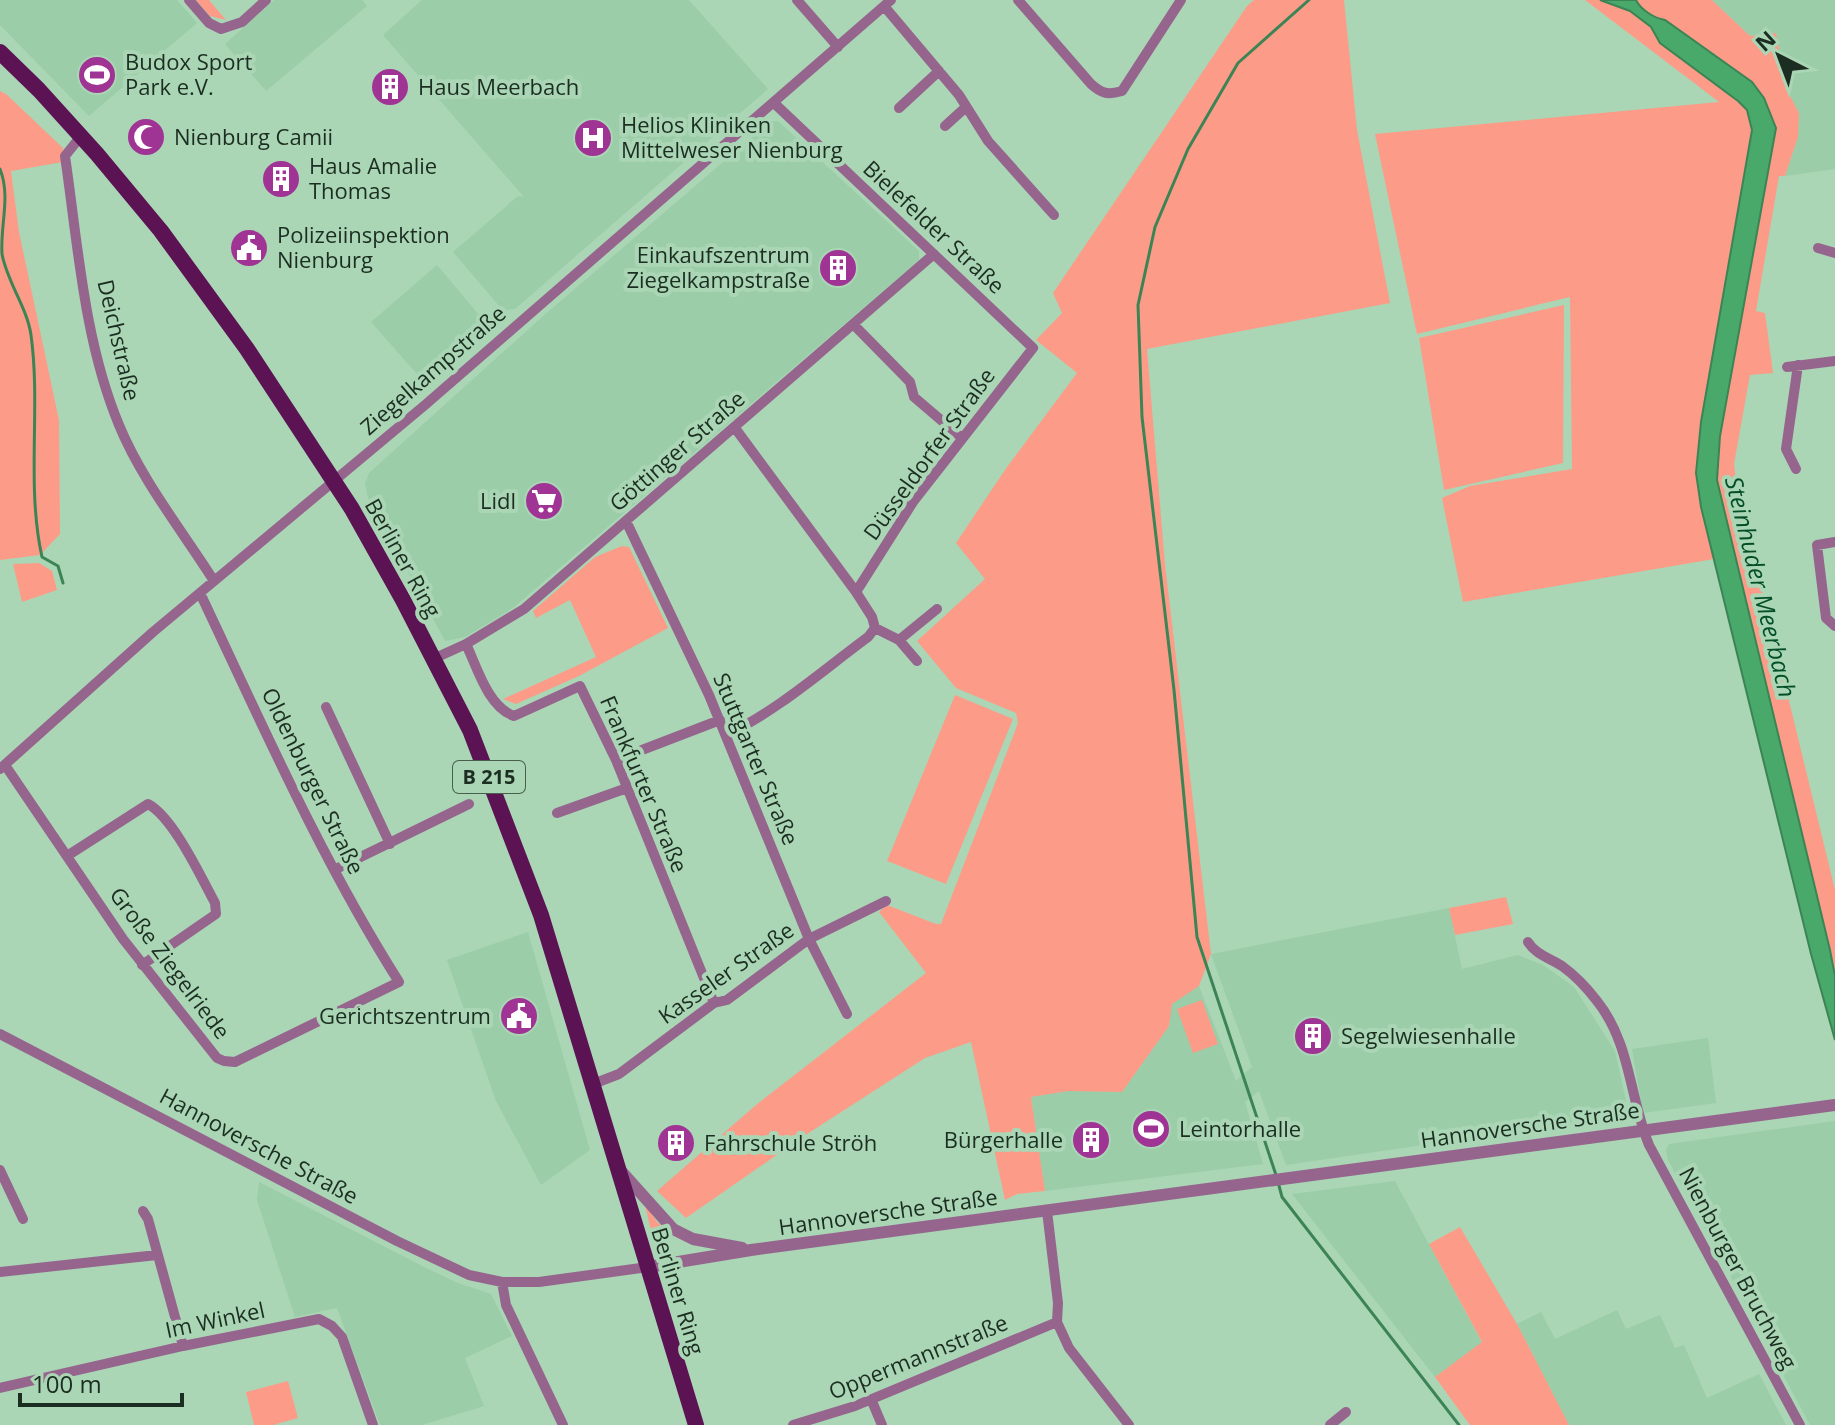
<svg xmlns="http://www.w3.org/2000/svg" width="1835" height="1425" font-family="'Open Sans',sans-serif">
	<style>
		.built { fill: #9acda8 }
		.green { fill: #fc9c88 }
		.water { fill: #49a96b; stroke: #3c8455; stroke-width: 2 }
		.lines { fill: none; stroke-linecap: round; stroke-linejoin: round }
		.stream { stroke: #3c8455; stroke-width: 3 }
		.minor { stroke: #96658e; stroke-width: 10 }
		.tertiary { stroke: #96658e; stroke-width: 12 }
		.primary { stroke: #5b1354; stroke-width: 16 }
		.labels { text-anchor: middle; stroke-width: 8; stroke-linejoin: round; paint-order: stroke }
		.shield { fill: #aad6b5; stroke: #47604d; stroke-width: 2 }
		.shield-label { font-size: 20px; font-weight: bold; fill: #1c2e21 }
		.poi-label { font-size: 22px; fill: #1c2e21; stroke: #aad6b5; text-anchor: start }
		.street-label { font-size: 22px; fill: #1c2e21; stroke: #aad6b5 }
		.water-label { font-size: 24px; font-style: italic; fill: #044f27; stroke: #aad6b5 }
	</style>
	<rect width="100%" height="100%" fill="#aad6b5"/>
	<path class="built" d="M0,0h177l20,23 -108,93 -89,-91z
		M274,0h88l5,6 -101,85 -41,-47z
		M422,0h267l79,89 -253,220 -9,1 -5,-2 -48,-56 65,-56 6,1 -141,-162z
		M1712,0h123v169l-50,7 13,-39 1,-24 -13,-25 -10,-55 -26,3z
		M771,121h7l141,130v9l-406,348 -48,29 -20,4 -77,-143 -3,-14 4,-11 173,-156z
		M437,265l48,57 1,9 -54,49 -8,2 -53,-60z
		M1449,908l13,61 56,-14 25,10 31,22 41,64 14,64 -343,50 -27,-74 -14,11 18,62 -218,27 -14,-94 37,-6 54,1 47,-66 2,-22 28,-18 37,95 16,-14 -41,-113z
		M528,932l62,218 -49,35 -45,-84 -49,-141z
		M1708,1038l8,65 -73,10 -11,-64z
		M1835,1121v304h-25l-142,-265 -2,-10 3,-6z
		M1395,1181l87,162 -47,34 -143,-183z
		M259,1182l167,86 32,15 33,11 21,42 -47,22 19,48 -62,19h-42l-43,-117 -42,9 -38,-117z
		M1617,1310l9,19 34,-14 15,33 9,-3 23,53 52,-24 27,51h-217l-52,-101 24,-12 14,27z"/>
	<path class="green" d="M196,0h13l17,20 -16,-4z
		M1254,0h90l13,130 33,173 -243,46 18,215 46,390 -12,32 -27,18 -3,22 -47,66 -54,-1 -37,6 14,94 -28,3 -12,6 -34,-158 -46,16 -121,78 -118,82 -29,-27 99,-86 170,-132 -47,-61 8,-7 49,19h5l77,-201 -2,-10 -60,-25 -39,-47 68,-62 -29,-36 51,-76 70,-94 -41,-33 26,-27 -9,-20 194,-287z
		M1585,0h15l30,11 21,16 9,16 78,58 9,9 5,20 -51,292 -5,51 5,35 13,51 -251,43 -21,-104 28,-12 102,-17 -2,-172 -153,37 -42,-200 344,-32z
		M1636,0h76l38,36 26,-3 10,55 13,25 -1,24 -13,39h-6l-23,135 9,2 8,60 -23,2 -16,89 3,23 98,403v86l-118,-496 3,-44 56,-308 -24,-46 -87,-62c-11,-2 -24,-10 -29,-20z
		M0,91l6,3 57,54v14l-52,9 8,61 40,188 1,114 -20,21 -40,5z
		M1564,305l-1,158 -119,27 -25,-152z
		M622,546l7,1 39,81 -89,48 -63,28 -13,-5 93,-42 -26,-57 -34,18 -3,-7 62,-54z
		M39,563l13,8 5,19 -35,12 -9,-38z
		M955,695l58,24 -67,165 -59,-23z
		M1506,897l7,27 -58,11 -6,-27z
		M1202,1000l16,44 -25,9 -16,-44z
		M645,1205l12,17 9,7 -7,11 -6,-1z
		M1460,1227l57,97 52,101h-99l-35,-48 47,-35 -53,-98z
		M288,1381l10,37 -25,7h-19l-8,-33z"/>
	<path class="water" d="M1600,0h36c5,10 18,18 29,20l87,62 12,16 12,30 -56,308 -3,44 113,470 5,26v64l-24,-86 -110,-447 -5,-34 5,-51 51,-292 -5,-20 -9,-9 -78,-58 -9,-16 -21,-16z"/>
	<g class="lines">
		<path class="stream" d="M0,169c11,28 0,56 2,85 5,28 25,53 29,81 10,73 -5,150 11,222l16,9 5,17
			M1276,1175l-79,-238 -23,-247 -32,-273 -4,-112 17,-78 33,-78 50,-86 71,-63
			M1278,1182l4,15 177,228"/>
		<path class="minor" d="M189,0l20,23 12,6 21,-7 24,-22
			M797,0l41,47
			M1018,0l73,84c11,10 17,11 31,7l59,-91
			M884,6l75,89 29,46 66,74
			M774,103l259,245 -120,154 -57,90
			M899,108l40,-37
			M945,126l21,-19
			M81,136l-16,20c13,89 19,185 54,269 22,54 64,107 95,156
			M1818,248l17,5
			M853,324l57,58 4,15 48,41
			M1787,367l48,-6
			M735,428l121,164 16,25 3,11 24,12 38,-31
			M1796,469l-10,-20 12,-84
			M626,521l83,174 100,244 38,75
			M1835,542l-18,3 9,73 9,8
			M899,640l18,21
			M466,644c11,23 22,63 48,72l66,-30 36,74 98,243
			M433,659l33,-15 58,-35 410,-355
			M326,707l64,137
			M726,735c51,-24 96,-64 142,-98l7,-9
			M616,760l104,-40
			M5,765l118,174 94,119 7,3 11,1 164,-80c-78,-123 -137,-258 -199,-389
			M0,769l153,-137 272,-227 466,-405
			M557,813l70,-25
			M67,856l81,-52c25,13 53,73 67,99l1,11 -74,51
			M334,870l135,-66
			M1528,942c8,13 22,16 34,24 14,10 25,22 35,35 34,43 32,95 52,144l151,280
			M0,1034l397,207 72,34 33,7h37l109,-15
			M593,1084l26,-10 95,-71 13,-3 82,-61 77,-38
			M0,1170l23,49
			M143,1211l5,8 35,127
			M1047,1211l11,92 -1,19 12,26 60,77
			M0,1272l157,-17
			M502,1282l4,23 57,120
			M0,1388l183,-42 136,-27 13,7 10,11 31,88
			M871,1399l11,26
			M793,1425l62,-19 202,-84
			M1330,1425l16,-13"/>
		<path class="tertiary" d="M621,1171l52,58 20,10 49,9
			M648,1267l103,-17 1084,-145"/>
		<path class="primary" d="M0,52l39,38 58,64 64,77 86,118 105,160 51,91 67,130 71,185 155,510"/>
	</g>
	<defs>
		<symbol id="stadium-disc" viewBox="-11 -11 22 22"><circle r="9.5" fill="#a03494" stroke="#aad6b5"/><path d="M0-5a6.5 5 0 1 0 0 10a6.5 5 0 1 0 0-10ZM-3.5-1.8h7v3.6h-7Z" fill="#fff"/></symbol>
		<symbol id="building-disc" viewBox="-11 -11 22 22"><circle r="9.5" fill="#a03494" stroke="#aad6b5"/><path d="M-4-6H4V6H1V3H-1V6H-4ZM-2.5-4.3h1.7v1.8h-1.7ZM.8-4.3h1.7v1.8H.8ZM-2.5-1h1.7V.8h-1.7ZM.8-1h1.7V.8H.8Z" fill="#fff"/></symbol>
		<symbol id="mosque-disc" viewBox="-11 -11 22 22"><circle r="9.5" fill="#a03494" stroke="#aad6b5"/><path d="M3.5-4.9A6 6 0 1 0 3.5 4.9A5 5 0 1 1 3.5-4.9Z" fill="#fff"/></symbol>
		<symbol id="hospital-disc" viewBox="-11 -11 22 22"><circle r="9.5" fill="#a03494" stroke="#aad6b5"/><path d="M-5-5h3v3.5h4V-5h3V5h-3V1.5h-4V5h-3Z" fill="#fff"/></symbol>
		<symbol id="civic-disc" viewBox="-11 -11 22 22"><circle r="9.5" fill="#a03494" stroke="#aad6b5"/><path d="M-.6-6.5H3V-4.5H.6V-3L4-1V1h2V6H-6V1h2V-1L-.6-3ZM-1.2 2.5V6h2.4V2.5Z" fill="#fff"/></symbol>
		<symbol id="supermarket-disc" viewBox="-11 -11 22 22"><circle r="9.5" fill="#a03494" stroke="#aad6b5"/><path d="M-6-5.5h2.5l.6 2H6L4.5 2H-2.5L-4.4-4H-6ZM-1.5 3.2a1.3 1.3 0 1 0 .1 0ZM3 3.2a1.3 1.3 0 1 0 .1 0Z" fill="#fff"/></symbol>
	</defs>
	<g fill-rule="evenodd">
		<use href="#stadium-disc" x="75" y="53" width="44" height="44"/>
		<use href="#building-disc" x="368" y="65" width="44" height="44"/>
		<use href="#mosque-disc" x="124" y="115" width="44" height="44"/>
		<use href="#hospital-disc" x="571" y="116" width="44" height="44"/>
		<use href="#building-disc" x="259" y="157" width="44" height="44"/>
		<use href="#civic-disc" x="227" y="226" width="44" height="44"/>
		<use href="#building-disc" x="816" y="246" width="44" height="44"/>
		<use href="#supermarket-disc" x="522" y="479" width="44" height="44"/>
		<use href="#civic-disc" x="497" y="994" width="44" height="44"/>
		<use href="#building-disc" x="1291" y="1014" width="44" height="44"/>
		<use href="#stadium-disc" x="1129" y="1107" width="44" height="44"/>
		<use href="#building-disc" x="1069" y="1118" width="44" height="44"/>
		<use href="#building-disc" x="654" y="1121" width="44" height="44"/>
	</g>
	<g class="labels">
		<rect class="shield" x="453" y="761" width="72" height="32" rx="6"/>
		<g class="shield-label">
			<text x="489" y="784">B 215</text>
		</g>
		<g class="poi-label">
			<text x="125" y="70">Budox Sport<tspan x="125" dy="25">Park e.V.</tspan></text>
			<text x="418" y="95">Haus Meerbach</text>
			<text x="621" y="133">Helios Kliniken<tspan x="621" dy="25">Mittelweser Nienburg</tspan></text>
			<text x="174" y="145">Nienburg Camii</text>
			<text x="309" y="174">Haus Amalie<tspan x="309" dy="25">Thomas</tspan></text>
			<text x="277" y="243">Polizeiinspektion<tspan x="277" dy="25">Nienburg</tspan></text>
			<text x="810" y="263" text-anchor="end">Einkaufszentrum<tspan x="810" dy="25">Ziegelkampstraße</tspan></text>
			<text x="516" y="509" text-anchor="end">Lidl</text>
			<text x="491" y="1024" text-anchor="end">Gerichtszentrum</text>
			<text x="1341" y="1044">Segelwiesenhalle</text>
			<text x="1179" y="1137">Leintorhalle</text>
			<text x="1063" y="1148" text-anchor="end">Bürgerhalle</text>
			<text x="704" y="1151">Fahrschule Ströh</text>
		</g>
		<g class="street-label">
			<text transform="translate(934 227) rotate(43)" y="8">Bielefelder Straße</text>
			<text transform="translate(119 340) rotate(77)" y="8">Deichstraße</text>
			<text transform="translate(433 370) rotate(-41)" y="8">Ziegelkampstraße</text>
			<text transform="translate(677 451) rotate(-41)" y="8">Göttinger Straße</text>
			<text transform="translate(929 454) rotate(-54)" y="8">Düsseldorfer Straße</text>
			<text transform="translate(403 558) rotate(61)" y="8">Berliner Ring</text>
			<text transform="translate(756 759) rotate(67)" y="8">Stuttgarter Straße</text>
			<text transform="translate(313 781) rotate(64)" y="8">Oldenburger Straße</text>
			<text transform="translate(644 784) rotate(67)" y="8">Frankfurter Straße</text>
			<text transform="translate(170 963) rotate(53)" y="8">Große Ziegelriede</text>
			<text transform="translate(726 973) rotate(-35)" y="8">Kasseler Straße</text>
			<text transform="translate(1530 1125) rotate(-8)" y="8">Hannoversche Straße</text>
			<text transform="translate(259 1146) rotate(28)" y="8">Hannoversche Straße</text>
			<text transform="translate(888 1212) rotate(-8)" y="8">Hannoversche Straße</text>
			<text transform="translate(1738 1268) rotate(62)" y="8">Nienburger Bruchweg</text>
			<text transform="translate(678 1291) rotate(73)" y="8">Berliner Ring</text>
			<text transform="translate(215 1320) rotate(-12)" y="8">Im Winkel</text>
			<text transform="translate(918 1357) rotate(-22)" y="8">Oppermannstraße</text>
		</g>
		<g class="water-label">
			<text transform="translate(1760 587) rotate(76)" y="8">Steinhuder Meerbach</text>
		</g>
	</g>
	<g transform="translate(1779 56) rotate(318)" stroke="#aad6b5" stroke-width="6" paint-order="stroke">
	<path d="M0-6L14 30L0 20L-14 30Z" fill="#1c2e21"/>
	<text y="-12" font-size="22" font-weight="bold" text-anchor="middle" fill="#1c2e21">N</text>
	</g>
	<path d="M20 1393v12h162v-12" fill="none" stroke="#1c2e21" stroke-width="4"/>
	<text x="32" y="1393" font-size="24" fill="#1c2e21" stroke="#aad6b5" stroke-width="6" paint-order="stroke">100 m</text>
</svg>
